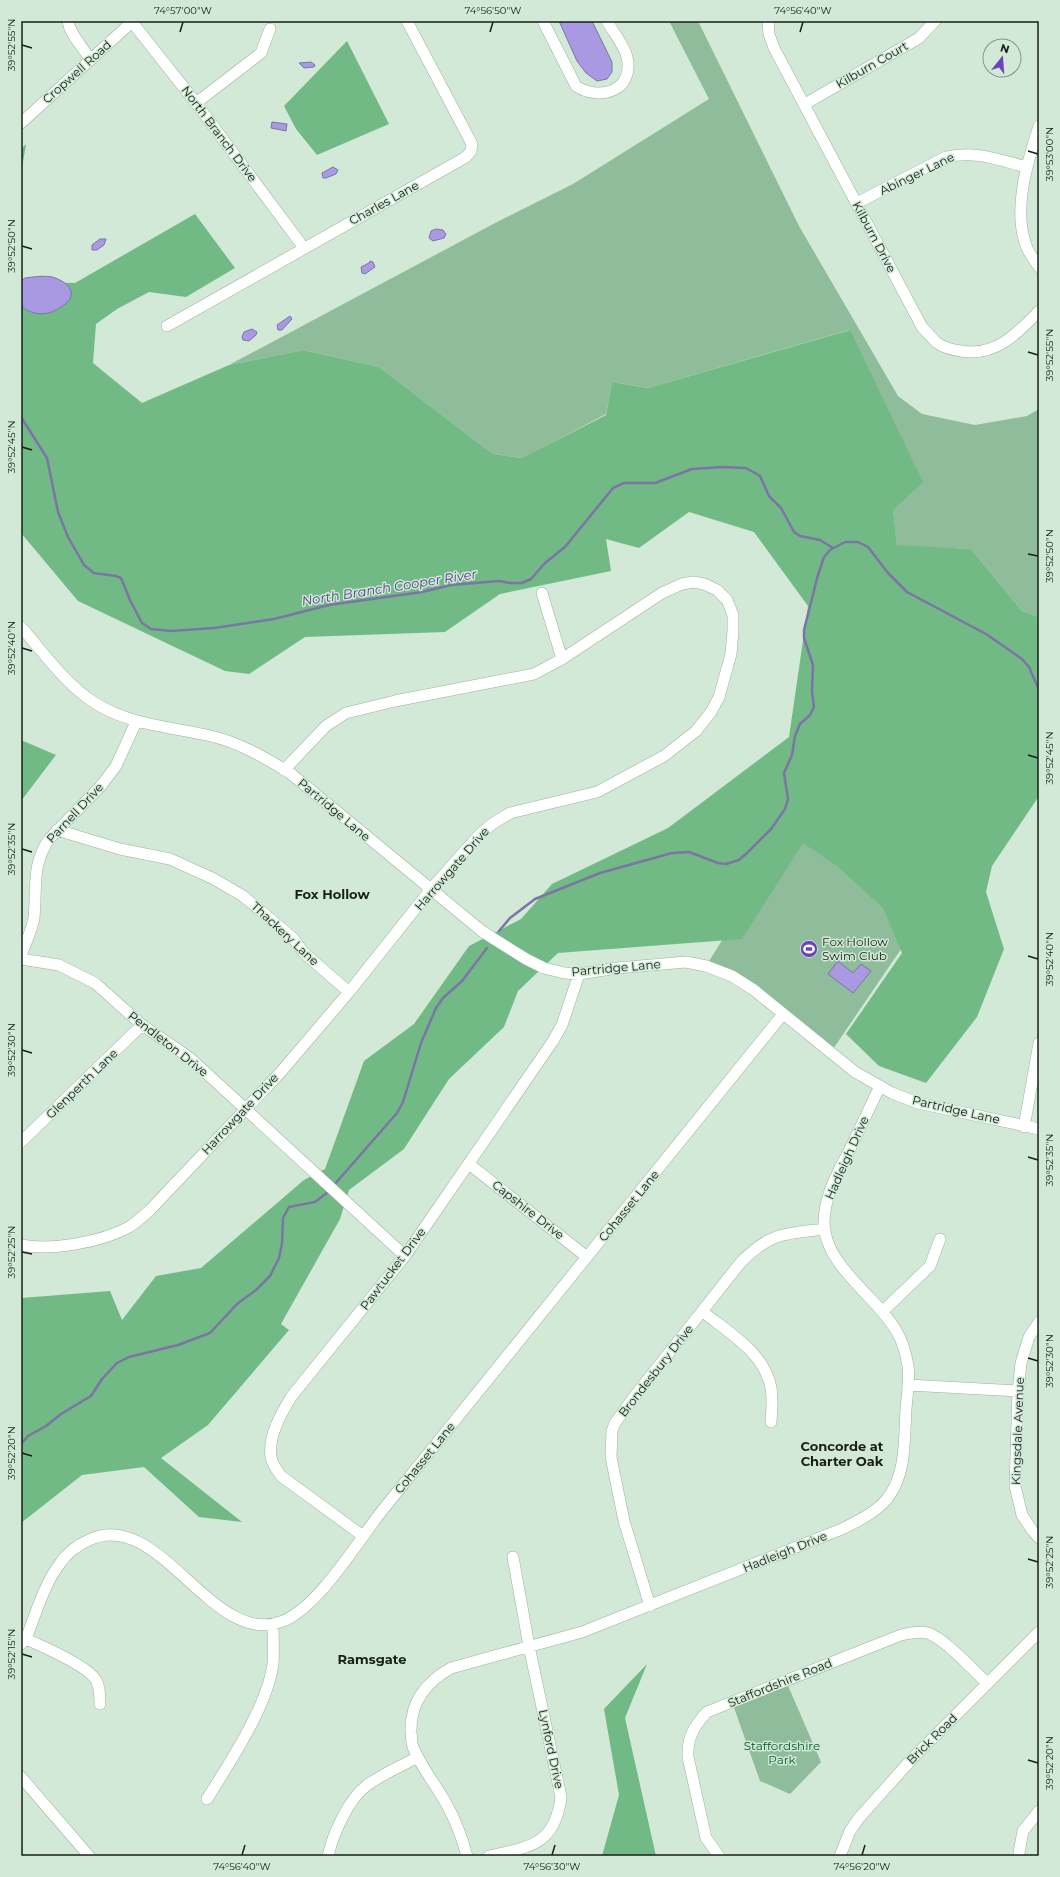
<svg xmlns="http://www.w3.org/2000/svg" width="1060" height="1877" font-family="Montserrat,sans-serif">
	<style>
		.green { fill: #8fbc9a }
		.forest { fill: #72ba85 }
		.water { fill: #a999e2; stroke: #7d74a6 }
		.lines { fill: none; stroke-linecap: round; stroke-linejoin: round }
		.stream { stroke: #7d74a6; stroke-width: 2.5 }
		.minor-casing { stroke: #9bb2a0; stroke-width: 12 }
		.minor { stroke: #fff; stroke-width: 11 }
		.ticks { fill: none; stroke: #171f19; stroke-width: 1.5 }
		.labels { text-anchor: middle; stroke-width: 3; stroke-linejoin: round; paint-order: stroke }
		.street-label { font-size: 12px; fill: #171f19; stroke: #d1e9d6 }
		.poi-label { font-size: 12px; fill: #171f19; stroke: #d1e9d6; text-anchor: start }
		.park-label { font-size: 12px; fill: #025b2b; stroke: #d1e9d6 }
		.water-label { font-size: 13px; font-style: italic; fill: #53398f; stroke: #d1e9d6 }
		.neighbourhood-label { font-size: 13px; font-weight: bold; fill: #171f19; stroke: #d1e9d6 }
		.neatline { fill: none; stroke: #171f19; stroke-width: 1.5 }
		.ticks-label { font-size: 10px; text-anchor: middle; fill: #171f19 }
	</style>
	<rect width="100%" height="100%" fill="#d1e9d6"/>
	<path class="green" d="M669,21h29l101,205 99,170 24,18 53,11 52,-9 12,-7v208l-17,-6 -51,-62 -74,-3 -4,-36 -44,-180 -201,58 -36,-6 -6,32 -83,44 -30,-4 -114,-87 -76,-17 -74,15 268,-143 76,-38 136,-85z
		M793,826l119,107 -81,119 -48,-38 -77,-48z
		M786,1681l35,81 -31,32 -30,-13 -28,-79z"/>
	<path class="forest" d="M347,41l42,83 -72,31 -21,-26 -12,-23z
		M26,144l-5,30v-25z
		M195,214l40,54 -49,29 -37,-5 -32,17 -21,15 -3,39 49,40 87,-38 74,-15 76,17 114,87 29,4 84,-43 6,-33 36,6 202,-58 73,152 -30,28 4,35 74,4 51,62 17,6v179l-47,70 -6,26 18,57 -27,68 -51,66 -47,-17 -33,-32 56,-81 -19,-45 -46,-42 -34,-23 -61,96 -184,14 -40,38 -14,36 -55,52 -45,70 -55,41 -9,29 -59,105 8,6 -81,95 -47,33 81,64 -43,-5 -55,-50 -62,8 -61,48v-225l89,-7 12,29 34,-44 45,-8 103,-88 21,-11 39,-108 50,-37 55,-78 52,-27 31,-35 116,-56 121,-91 19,-131 -54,-74 -65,-20 -50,36 -33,-9 5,32 -111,23 -55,38 -140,5 -56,37 -24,-3 -147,-70 -57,-68v-251l54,1z
		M21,740l35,15 -35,46z
		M647,1664l-22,54 31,138h-54l17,-61 -15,-86z"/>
	<path class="water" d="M559,21h33l20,41v10l-5,7 -10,2 -11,-8 -9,-12z
		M311,62l4,3 -1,2 -10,1 -5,-5z
		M272,122l15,2 -1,7 -15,-3z
		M333,167l5,3 -2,4 -10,4h-3l-1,-5z
		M436,229l7,1 3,4 -2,4 -11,3 -4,-3 2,-7z
		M100,239h6l-2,6 -7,5h-5v-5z
		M370,261l3,1 2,5 -10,7 -3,-1 -1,-6 8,-4z
		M33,277c6,-1 13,-1 19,0 18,5 28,19 9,30 -9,6 -16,8 -26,6 -4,-1 -11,-3 -13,-7 -3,-6 -1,-18 -1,-25l4,-3z
		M290,316l2,3 -10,11h-4l-1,-5z
		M252,329l5,3 -1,3 -7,6 -6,-1 -1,-3 2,-5z
		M838,961l15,12 8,-9 10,7 -18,22 -25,-19z"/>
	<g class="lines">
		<path class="stream" d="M21,417l26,41 11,54 10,25 16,28 10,8 22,3 5,2 9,22 12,23 9,6 20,2 43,-3 60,-9 55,-14 93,-13 29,-7 48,-4 11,2h12l9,-4 14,-16 20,-16 48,-59 11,-5h31l37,-14 31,-2 23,1 14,8 9,20 12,12 13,24 6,4 20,4 13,8
			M499,931l11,-13 25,-19 65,-26 72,-20 17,-1 29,11 8,1 13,-4 8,-7 24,-24 14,-20 3,-10 -4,-26 8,-18 3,-19 5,-12 10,-9 4,-8 -2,-15 1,-27 -9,-27v-8l14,-55 6,-18 6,-7 15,-8h13l10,5 20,26 19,19 79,42 36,25 7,8 10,23
			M334,1185l63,-72 6,-11 18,-59 15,-35 7,-10 19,-17 25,-33
			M21,1444l7,-8 18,-10 15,-12 30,-18 11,-17 15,-16 12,-6 49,-12 32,-12 27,-29 19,-14 14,-14 9,-18 3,-14 1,-26 6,-11 26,-5 13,-10"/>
		<defs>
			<path id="minor" d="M68,21c2,15 16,26 22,39
				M543,21l33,65c24,16 59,4 51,-29 -3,-12 -14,-25 -20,-36
				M768,21l1,13 5,14 148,279c5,5 10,11 15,16 6,4 16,7 24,8 34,6 56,-17 78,-40
				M132,22l64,81 108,145
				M196,103l65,-50 9,-24
				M805,104l114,-66 16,-17
				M21,123l112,-102
				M1039,126c-12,37 -27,85 -12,122 3,7 8,13 12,19
				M857,203l89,-46c28,-7 53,3 80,10
				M167,326l299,-169 5,-6 1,-7 -65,-123
				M542,593l20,66
				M21,627c23,26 45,58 74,76 34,22 77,24 116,33 29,7 53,21 79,37l193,159 43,27 18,9 20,5 15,1 38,-6 69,-6 20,4 26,10 22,14 101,82 37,21 26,10 121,26
				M57,830l63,19 50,10 44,20 29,17 50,42 11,15 45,39
				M21,956c4,-12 11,-26 13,-38 3,-30 -3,-54 16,-80l50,-51 16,-21 20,-44
				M21,959l38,6 36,18 47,42 48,33 215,198
				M1024,1127l15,-84
				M21,1142l121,-117
				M469,1164l118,93
				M21,1245c30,6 81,-3 108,-18 7,-4 14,-11 21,-17l130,-137 69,-81 82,-103 49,-55 12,-10 18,-11 87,-21 67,-36 32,-25 15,-19 8,-15 12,-43 2,-23v-16l-6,-15 -10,-10 -13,-6 -11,-2 -11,2 -20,9 -100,66 -28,15 -139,27 -49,12 -20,13 -42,44
				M883,1311l47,-45 10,-27
				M703,1312c25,20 62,41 68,76 2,11 1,23 0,34
				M1039,1322l-10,15 -8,26 -3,28 -3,95 7,29 10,15 7,8
				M908,1385l110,6
				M363,1536l-82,-60c-4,-6 -9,-12 -10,-19 -3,-21 10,-43 20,-60l114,-141 148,-215 9,-16 17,-51
				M650,1606l-26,-85 -13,-64 1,-26 3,-8 19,-26 107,-135c30,-30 43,-28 84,-33
				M26,1639c16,7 65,28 71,43 3,7 3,15 3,22
				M21,1644l5,-5c10,-26 18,-55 35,-77 7,-10 17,-17 28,-22 70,-34 124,110 194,81 35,-14 74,-78 98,-109l402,-498
				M21,1777l68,79
				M207,1799c22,-35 61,-94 66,-135 1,-13 0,-27 0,-40
				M1019,1853l4,-22 16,-20
				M328,1856c5,-22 20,-56 38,-70 16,-12 35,-20 52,-29
				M467,1856c-5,-18 -11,-35 -20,-51 -11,-20 -26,-38 -34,-58 -2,-5 -1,-10 -2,-15 -1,-29 15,-50 40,-64l131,-36 260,-103c16,-8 33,-16 45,-30 20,-25 17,-61 19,-90 1,-14 4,-29 2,-43 -2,-12 -5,-24 -11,-34 -20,-36 -72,-65 -73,-109 0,-27 14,-51 26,-74 10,-21 20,-42 30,-63
				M489,1856c41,-9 66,-11 72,-59l-32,-151 -16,-89
				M719,1856l-13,-18 -18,-81c-1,-19 6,-31 19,-45l194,-77c8,-2 18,-4 27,-2 17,6 45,37 59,50
				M840,1856l10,-25 9,-13 52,-58 128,-128"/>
		</defs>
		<use href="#minor" class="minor-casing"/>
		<use href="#minor" class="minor"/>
	</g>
	<path class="ticks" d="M180,32l3,-10M490,32l3,-10M800,32l3,-10M22,45l10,3M1028,151l10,3M22,246l10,3M1028,352l10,3M22,447l10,3M1028,554l10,2M22,648l10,3M1028,755l10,3M22,849l10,3M1028,956l10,3M22,1050l10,3M1028,1157l10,3M22,1252l10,2M1028,1358l10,3M22,1453l10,3M1028,1559l10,3M22,1654l10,3M1028,1760l10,3M242,1855l3,-10M552,1855l3,-10M862,1855l3,-10"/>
	<defs>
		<symbol id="stadium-disc" viewBox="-11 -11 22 22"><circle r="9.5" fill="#6c44bd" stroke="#d1e9d6"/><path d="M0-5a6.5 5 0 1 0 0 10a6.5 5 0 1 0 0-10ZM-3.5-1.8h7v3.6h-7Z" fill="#fff"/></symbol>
	</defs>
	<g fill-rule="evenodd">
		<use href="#stadium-disc" x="799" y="939" width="20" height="20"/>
	</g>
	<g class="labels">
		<g class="street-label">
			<text transform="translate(872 65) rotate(-30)" y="4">Kilburn Court</text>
			<text transform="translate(77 72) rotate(-42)" y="4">Cropwell Road</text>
			<text transform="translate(219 134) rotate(53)" y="4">North Branch Drive</text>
			<text transform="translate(917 174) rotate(-26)" y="4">Abinger Lane</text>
			<text transform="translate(384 203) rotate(-29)" y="4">Charles Lane</text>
			<text transform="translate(874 237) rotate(62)" y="4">Kilburn Drive</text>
			<text transform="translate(334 810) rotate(40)" y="4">Partridge Lane</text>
			<text transform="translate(75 813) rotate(-47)" y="4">Parnell Drive</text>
			<text transform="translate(452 869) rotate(-49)" y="4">Harrowgate Drive</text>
			<text transform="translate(285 934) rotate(43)" y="4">Thackery Lane</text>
			<text transform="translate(616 968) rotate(-5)" y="4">Partridge Lane</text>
			<text transform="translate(168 1044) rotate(38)" y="4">Pendleton Drive</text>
			<text transform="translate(82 1084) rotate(-44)" y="4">Glenperth Lane</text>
			<text transform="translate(956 1110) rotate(13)" y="4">Partridge Lane</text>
			<text transform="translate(240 1114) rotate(-47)" y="4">Harrowgate Drive</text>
			<text transform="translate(847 1158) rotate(-66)" y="4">Hadleigh Drive</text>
			<text transform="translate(629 1206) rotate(-51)" y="4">Cohasset Lane</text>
			<text transform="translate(528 1210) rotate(38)" y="4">Capshire Drive</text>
			<text transform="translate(393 1269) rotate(-53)" y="4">Pawtucket Drive</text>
			<text transform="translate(656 1371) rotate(-52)" y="4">Brondesbury Drive</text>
			<text transform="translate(1018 1431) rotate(-88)" y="4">Kingsdale Avenue</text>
			<text transform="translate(425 1458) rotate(-51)" y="4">Cohasset Lane</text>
			<text transform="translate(785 1552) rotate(-22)" y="4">Hadleigh Drive</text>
			<text transform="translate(780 1683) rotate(-22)" y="4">Staffordshire Road</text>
			<text transform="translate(932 1739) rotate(-45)" y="4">Brick Road</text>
			<text transform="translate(551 1749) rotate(78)" y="4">Lynford Drive</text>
		</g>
		<g class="poi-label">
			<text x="822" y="946">Fox Hollow<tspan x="822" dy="14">Swim Club</tspan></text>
		</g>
		<g class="park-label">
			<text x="782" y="1750">Staffordshire<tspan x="782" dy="14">Park</tspan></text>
		</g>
		<g class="water-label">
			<text transform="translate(389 587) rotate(-9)" y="5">North Branch Cooper River</text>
		</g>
		<g class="neighbourhood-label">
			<text x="332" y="899">Fox Hollow</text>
			<text x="842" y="1451">Concorde at<tspan x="842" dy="15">Charter Oak</tspan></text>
			<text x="372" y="1664">Ramsgate</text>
		</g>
	</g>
	<rect width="1060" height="1877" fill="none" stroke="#d1e9d6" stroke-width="44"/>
	<g transform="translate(1002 58) rotate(17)"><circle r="19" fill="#d1e9d6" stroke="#87988a"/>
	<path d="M0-3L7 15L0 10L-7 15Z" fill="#6c44bd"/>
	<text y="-6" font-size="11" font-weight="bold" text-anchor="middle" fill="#171f19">N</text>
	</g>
	<rect x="22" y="22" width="1016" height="1833" class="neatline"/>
	<g class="ticks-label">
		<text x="183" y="14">74°57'00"W</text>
		<text x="493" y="14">74°56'50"W</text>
		<text x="803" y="14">74°56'40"W</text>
		<text transform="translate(11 45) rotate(-90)" y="4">39°52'55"N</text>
		<text transform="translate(1049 154) rotate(-90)" y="4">39°53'00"N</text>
		<text transform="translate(11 246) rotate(-90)" y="4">39°52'50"N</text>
		<text transform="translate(1049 355) rotate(-90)" y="4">39°52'55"N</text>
		<text transform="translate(11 447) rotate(-90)" y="4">39°52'45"N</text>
		<text transform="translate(1049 556) rotate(-90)" y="4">39°52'50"N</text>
		<text transform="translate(11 648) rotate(-90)" y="4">39°52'40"N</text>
		<text transform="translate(1049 758) rotate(-90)" y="4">39°52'45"N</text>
		<text transform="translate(11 849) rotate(-90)" y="4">39°52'35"N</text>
		<text transform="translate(1049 959) rotate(-90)" y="4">39°52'40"N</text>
		<text transform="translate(11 1050) rotate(-90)" y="4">39°52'30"N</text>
		<text transform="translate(1049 1160) rotate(-90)" y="4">39°52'35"N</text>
		<text transform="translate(11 1252) rotate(-90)" y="4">39°52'25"N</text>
		<text transform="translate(1049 1361) rotate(-90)" y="4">39°52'30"N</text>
		<text transform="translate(11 1453) rotate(-90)" y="4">39°52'20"N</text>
		<text transform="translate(1049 1562) rotate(-90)" y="4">39°52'25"N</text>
		<text transform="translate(11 1654) rotate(-90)" y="4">39°52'15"N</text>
		<text transform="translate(1049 1763) rotate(-90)" y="4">39°52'20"N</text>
		<text x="242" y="1870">74°56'40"W</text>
		<text x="552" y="1870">74°56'30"W</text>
		<text x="862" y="1870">74°56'20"W</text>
	</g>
</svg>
